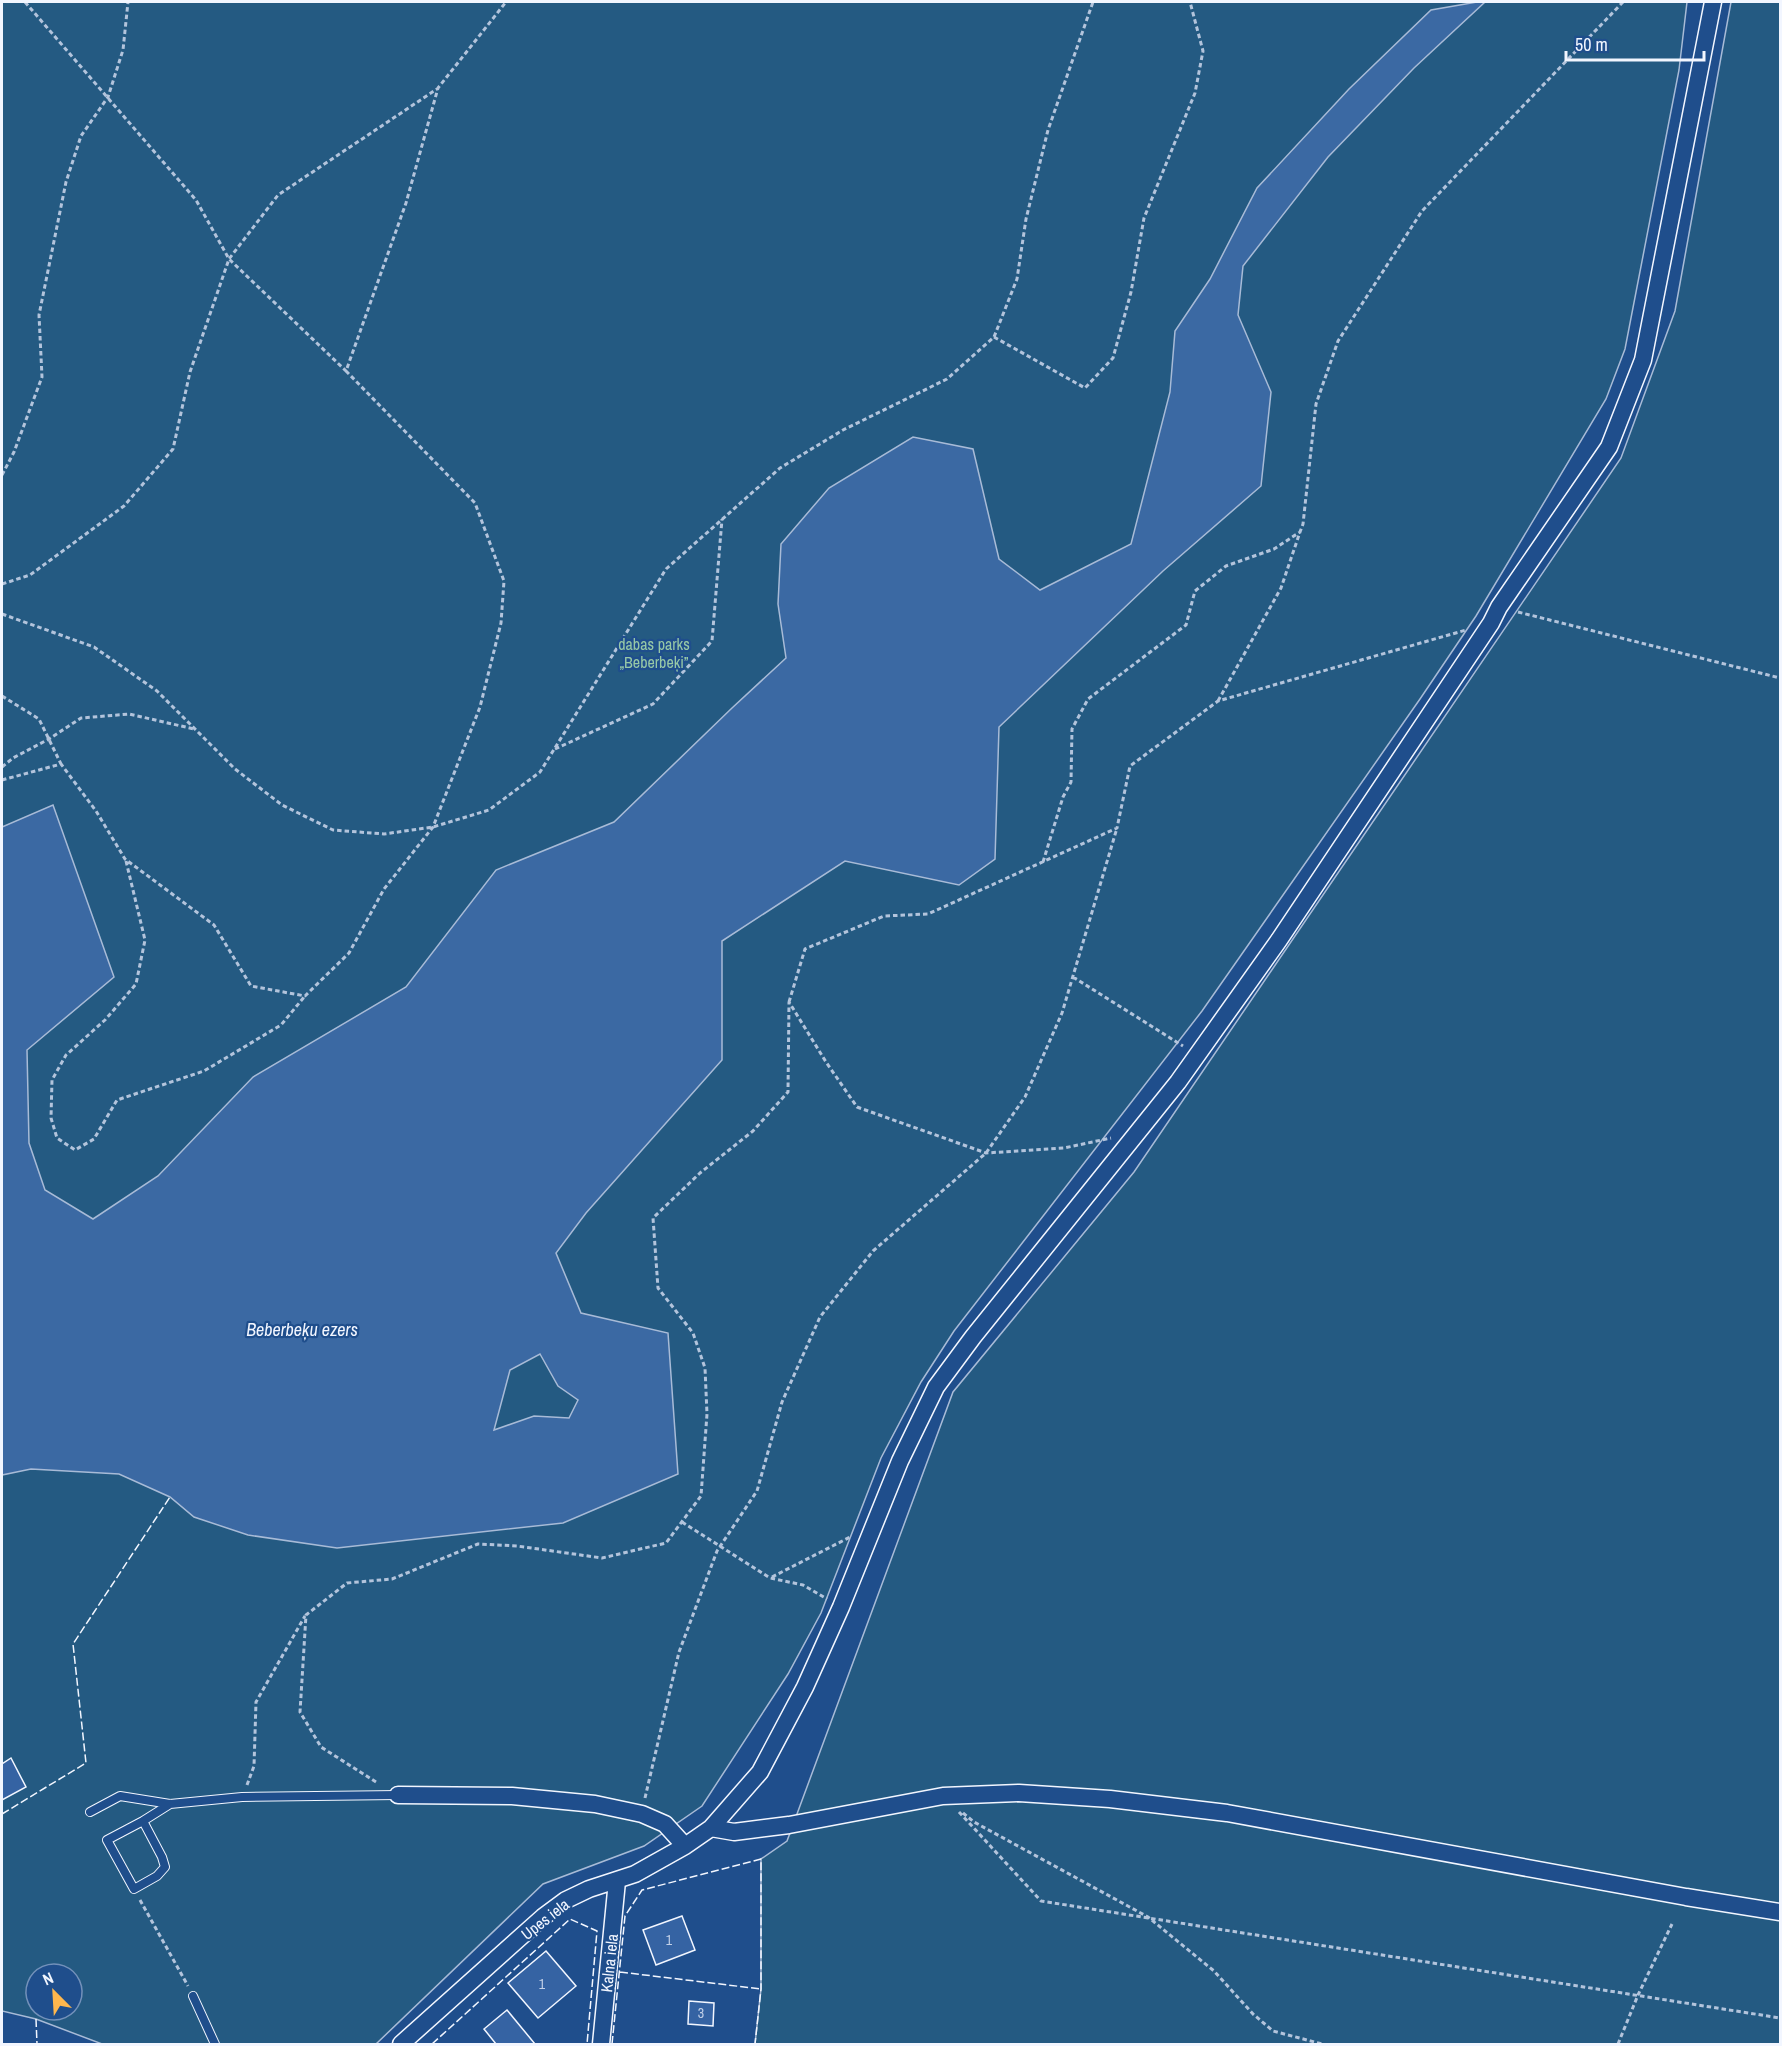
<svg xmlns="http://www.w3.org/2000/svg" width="1782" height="2046" font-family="'Archivo Narrow',sans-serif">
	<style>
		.green { fill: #245a82; stroke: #a8bbd7; stroke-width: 1.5; fill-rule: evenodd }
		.water { fill: #3b69a3; stroke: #a8bbd7; stroke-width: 1.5; fill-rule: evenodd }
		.building { fill: #3563a3; stroke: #f2f6ff; stroke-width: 1.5 }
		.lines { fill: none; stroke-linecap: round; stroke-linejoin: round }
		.lane-casing { stroke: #f2f6ff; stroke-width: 10 }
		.street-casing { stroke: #f2f6ff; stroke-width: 19 }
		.path { stroke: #b3c4dc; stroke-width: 3; stroke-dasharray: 4.5 3; stroke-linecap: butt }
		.lane { stroke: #1f4e8c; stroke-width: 8 }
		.street { stroke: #1f4e8c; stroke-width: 16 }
		.fence { stroke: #f2f6ff; stroke-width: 1.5; stroke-dasharray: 8 3; stroke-linecap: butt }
		.labels { text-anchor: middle; stroke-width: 4.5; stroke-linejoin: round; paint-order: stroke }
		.number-label { font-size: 14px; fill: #c3d1e8 }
		.park-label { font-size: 16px; fill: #97c8a6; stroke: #1f4e8c }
		.street-label { font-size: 16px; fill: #f2f6ff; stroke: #1f4e8c }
		.water-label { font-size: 18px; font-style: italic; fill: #f2f6ff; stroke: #1f4e8c }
	</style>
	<rect width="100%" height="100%" fill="#1f4e8c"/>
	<path class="green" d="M2,2h1685l-8,68 -54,279 -19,50 -130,217 -56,83 -218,312 -248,320 -33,51 -40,76 -60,155 -33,61 -86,132 -58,40 -101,38 -167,160h-274l-66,-25 -34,-8zM36,1974h36v36h-36z
		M1731,2h49v2042h-1025l6,-55v-130l26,-18 166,-449 181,-220 487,-714 54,-147z"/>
	<path class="water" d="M1477,2h8l-71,66 -86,89 -85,109 -5,49 33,77 -10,94 -98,85 -164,156 -4,132 -36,26 -114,-24 -123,80v119l-136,153 -30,40 25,60 87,20 10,141 -115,49 -226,25 -89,-13 -54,-18 -24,-20 -51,-23 -88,-5 -29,6v-648l51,-22 61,172 -87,73 2,93 16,47 48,29 65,-43 95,-99 153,-90 90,-117 118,-48 118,-114 54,-50 -8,-54 3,-60 48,-56 84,-51 60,12 26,110 41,31 91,-46 39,-152 5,-61 35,-52 47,-91 92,-99 82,-79zM540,1354l18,32 20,14 -9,18 -35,-2 -40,14 16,-60z"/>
	<path class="building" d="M11,1758l15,29 -24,13v-36z
		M682,1916l13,34 -39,15 -13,-35z
		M546,1951l30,35 -38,32 -30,-35z
		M689,2001l25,2 -1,23 -25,-2z
		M507,2010l28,34h-39l-12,-15z"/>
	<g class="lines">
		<defs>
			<path id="lane" d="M90,1812l30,-16 50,8 72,-7 156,-2
				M143,1821l19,36 3,10 -8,9 -23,13 -27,-49 36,-19 27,-17
				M193,1996l22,48"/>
			<path id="street" d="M398,1795l114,1 83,8 47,10 23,10 20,22
				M711,1828l23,4 55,-7 154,-29 76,-3 91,6 117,14 459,84 94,15
				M401,2044l142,-127 23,-17 23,-11 46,-15 50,-28 26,-18 49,-56 45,-85 36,-80 59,-146 36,-74 37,-50 205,-255 101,-142 212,-317 8,-16 110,-160 34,-87 70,-358
				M601,2044l16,-163"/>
		</defs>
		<use href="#lane" class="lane-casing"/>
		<use href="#street" class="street-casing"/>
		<path class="path" d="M25,2l171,198 33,59 117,112
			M994,337l91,51 28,-30 18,-66 13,-74 51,-125 8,-42 -13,-49
			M2,475l12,-23 28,-75 -3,-62 27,-133 15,-46 27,-39 15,-47 5,-48
			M2,584l28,-9 94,-69 49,-57 17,-77 39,-113 49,-64 159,-106
			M1518,612l262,66
			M2,614l92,33 63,44 78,78 47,36 51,25 51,4 49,-7 56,-17 51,-38 126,-203 114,-101 63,-38 104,-51 47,-42 23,-58 9,-60 22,-89 45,-128
			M2,696l37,23 22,45
			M1218,701l63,-113 19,-56 3,-8 13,-120 22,-63 84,-130 201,-209
			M555,749l98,-45 59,-63 10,-122
			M2,767l11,-9 36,-19 32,-21 48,-4 65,15
			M2,780l59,-16 35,47 29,48 89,66 37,61 54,10 44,-43 35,-64 49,-62 47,-120 21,-84 3,-42 -29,-78 -129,-132 60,-168 32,-115 68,-86
			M126,861l19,79 -9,44 -31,36 -39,35 -14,25 -1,38 6,20 18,12 19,-11 23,-39 87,-29 77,-46 24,-29
			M1043,862l20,-65 8,-15 1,-53 16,-30 98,-74 9,-34 31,-25 48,-17 26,-17
			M1073,977l110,69
			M789,1002l16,-53 79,-33 44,-2 189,-86 13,-62 88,-65 248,-71
			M682,1522l88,56 33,7 24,14
			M772,1577l80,-41
			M376,1782l-55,-35 -21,-35 6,-97 41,-32 45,-4 86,-35 39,2 85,12 64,-15 35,-47 6,-82 -2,-46 -12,-35 -35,-45 -5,-70 47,-45 53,-42 35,-39 1,-90 37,60 31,45 129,46 78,-5 47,-10
			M247,1785l7,-19 2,-64 49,-86
			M645,1798l34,-146 38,-101 40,-60 25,-89 38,-85 53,-66 113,-98 39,-56 37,-84 55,-185
			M959,1812l82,89 739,117
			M963,1813l11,9 174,95 66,54 39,43 20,17 49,13
			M140,1900l48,86
			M1618,2044l20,-49 34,-71"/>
		<use href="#lane" class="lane"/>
		<use href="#street" class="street"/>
		<path class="fence" d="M2,1814l84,-51 -13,-119 97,-147
			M620,1972l141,17
			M36,2019l1,25
			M432,2044l138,-125 27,12 -10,113
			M612,2044l13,-128 17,-26 119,-31v130l-6,55"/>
	</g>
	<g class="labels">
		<g class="number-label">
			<text x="669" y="1945">1</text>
			<text x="542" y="1989">1</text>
			<text x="701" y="2018">3</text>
		</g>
		<g class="park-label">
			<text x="654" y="650">dabas parks<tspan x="654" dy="18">„Beberbeķi”</tspan></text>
		</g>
		<g class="street-label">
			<text transform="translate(545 1919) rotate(-38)" y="6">Upes iela</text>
			<text transform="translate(609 1963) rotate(-84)" y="6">Kalna iela</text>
		</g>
		<g class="water-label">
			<text x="302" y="1336">Beberbeķu ezers</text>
		</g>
	</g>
	<rect width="1782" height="2046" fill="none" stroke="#f2f6ff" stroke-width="6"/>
	<g transform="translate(54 1992) rotate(336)"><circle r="28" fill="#1f4e8c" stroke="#7391ba" stroke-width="1.5"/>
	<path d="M0-4.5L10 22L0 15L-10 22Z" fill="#ffb74d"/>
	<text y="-9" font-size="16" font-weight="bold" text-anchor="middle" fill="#f2f6ff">N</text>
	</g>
	<path d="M1566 51v9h138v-9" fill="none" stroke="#f2f6ff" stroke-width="3"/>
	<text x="1575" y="51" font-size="18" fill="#f2f6ff" stroke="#1f4e8c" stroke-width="4.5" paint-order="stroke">50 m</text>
</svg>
